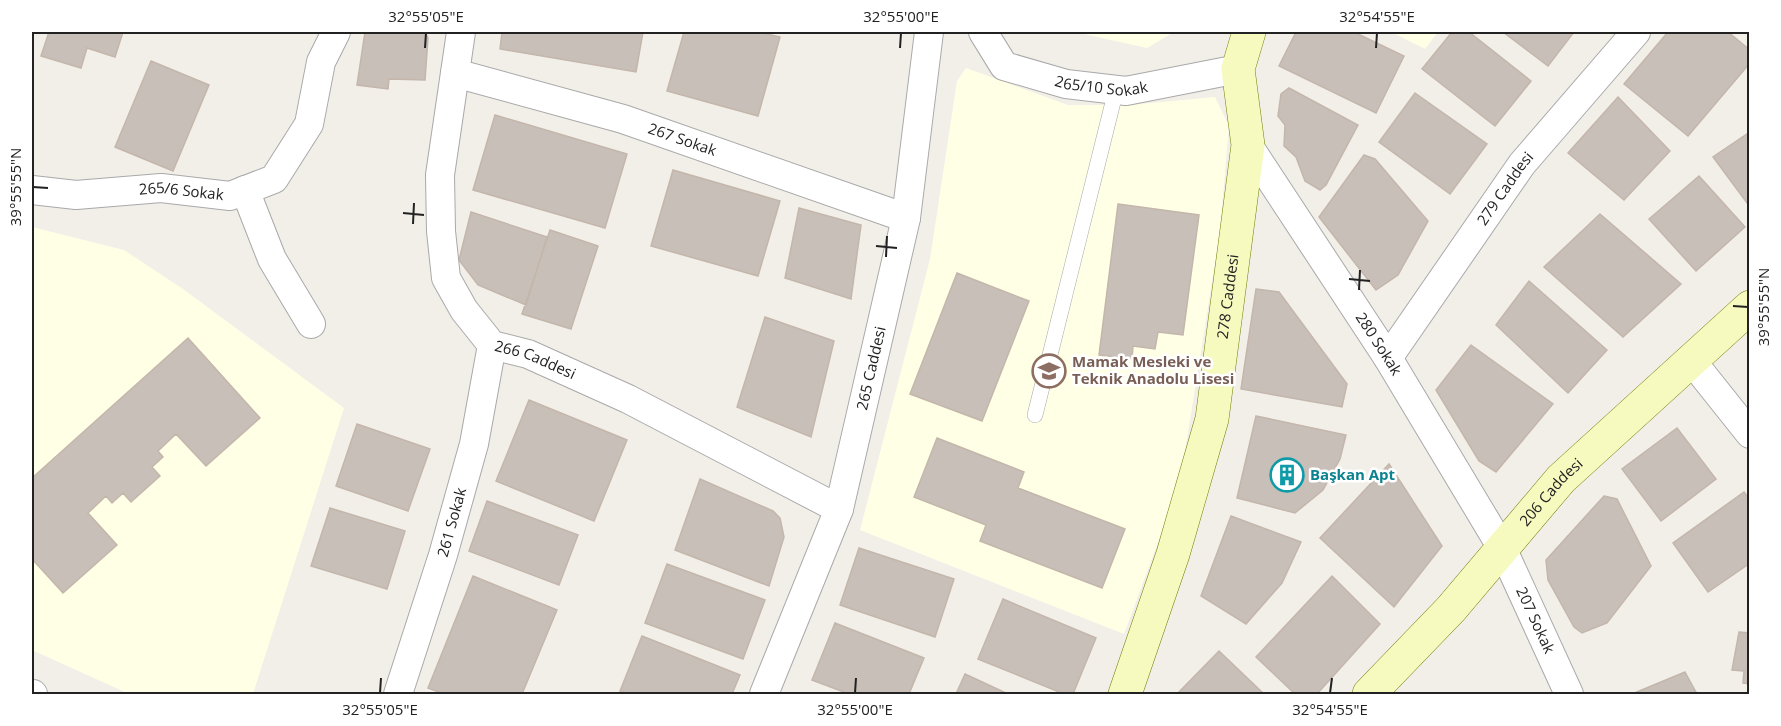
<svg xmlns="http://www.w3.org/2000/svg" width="1781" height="726" font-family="'Open Sans',sans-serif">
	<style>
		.education { fill: #ffffe5 }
		.building { fill: #c7bfb8; stroke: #c4b6ab; stroke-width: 1.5 }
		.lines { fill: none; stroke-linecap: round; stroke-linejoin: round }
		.lane-casing { stroke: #a9a9a9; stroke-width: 16 }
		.street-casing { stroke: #a9a9a9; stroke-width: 30 }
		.secondary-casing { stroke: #707d05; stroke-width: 34 }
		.lane { stroke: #fff; stroke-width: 15 }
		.street { stroke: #fff; stroke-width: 28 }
		.secondary { stroke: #f7fabf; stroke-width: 33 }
		.ticks { fill: none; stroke: #222; stroke-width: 2 }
		.labels { text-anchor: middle; stroke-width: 5; stroke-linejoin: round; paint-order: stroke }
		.street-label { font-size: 15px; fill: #222; stroke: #fff }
		.education-label { font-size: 15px; font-weight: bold; fill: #785e54; stroke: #fff; text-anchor: start }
		.culture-label { font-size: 15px; font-weight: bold; fill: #0d838f; stroke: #fff; text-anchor: start }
		.neatline { fill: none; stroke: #222; stroke-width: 2 }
		.ticks-label { font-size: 15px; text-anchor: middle; fill: #222 }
	</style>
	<rect width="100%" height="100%" fill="#f2efe9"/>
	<path class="education" d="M1075,32h99l-27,16z
		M1391,32h47l-13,17z
		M966,68l102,37h62l85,-8 14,29 -9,106 -40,251 -56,151 -264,-104 70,-271 27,-178z
		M32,227l92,23 59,39 161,119 -91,286h-124l-97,-44z"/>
	<path class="building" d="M49,32h74l-8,25 -28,-9 -6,20 -40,-12z
		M365,32h60l3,6 -3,42 -36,-1 -1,10 -31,-4z
		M502,32h141l-7,40 -136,-23z
		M684,32h75l21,5 -22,79 -91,-25z
		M1296,32h58l50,24 -28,57 -97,-47z
		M1452,32h17l62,49 -36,45 -73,-57z
		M1503,32h71l-26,34z
		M1668,32h60l22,18v13l-62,73 -64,-52z
		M151,61l58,24 -36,86 -58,-24z
		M1289,88l69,37 -32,60 -6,5 -15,-9 -9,-24 -12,-11 1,-21 -7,-9 3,-22z
		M1415,93l72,51 -37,50 -71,-52z
		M1618,97l52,54 -46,49 -56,-47z
		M495,115l132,39 -22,74 -132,-38z
		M1750,132v75l-37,-50z
		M1364,155l11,4 53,62 -30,54 -22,15 -57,-73z
		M673,170l107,31 -22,75 -107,-30z
		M1699,176l46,51 -49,44 -47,-52z
		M1118,204l81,11 -16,120 -25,-3 -3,17 -22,-3 -1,13 -33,-4z
		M799,208l62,17 -10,74 -66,-21z
		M471,212l76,25 -21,68 -48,-20 -19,-25z
		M1600,214l81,70 -58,53 -79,-70z
		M550,230l48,16 -27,83 -49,-15z
		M957,273l72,28 -47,120 -72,-27z
		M1529,281l78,69 -39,43 -72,-68z
		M1256,289l23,3 68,92 -5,23 -101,-18z
		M765,317l69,24 -23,96 -74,-30z
		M188,338l72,80 -54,48 -30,-32 -18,17 5,6 -11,10 8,9 -29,26 -8,-9 -11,10 -6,-7 -18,17 29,32 -54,48 -31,-34v-81z
		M1471,345l82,59 -57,68 -17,-11 -43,-71z
		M529,400l98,40 -33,81 -98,-40z
		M1256,416l90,19 -6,24 -17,31 -28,23 -58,-15z
		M357,424l73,25 -22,62 -72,-25z
		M1677,428l39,51 -55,42 -39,-52z
		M937,438l87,34 -6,16 107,41 -23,59 -122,-47 6,-16 -72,-28z
		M1389,464l53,82 -48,61 -74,-69z
		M700,479l73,32 7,7 4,19 -15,49 -94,-36z
		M1744,492l6,8v63l-42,29 -35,-49z
		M1604,496l13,3 34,67 -44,57 -25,10 -8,-6 -26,-47 -2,-20z
		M487,501l91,34 -19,50 -90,-34z
		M330,508l75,23 -18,58 -76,-23z
		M1231,516l70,26 -19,41 -36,41 -45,-28z
		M859,548l95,31 -19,58 -95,-32z
		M667,564l98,36 -22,59 -98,-36z
		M473,576l84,34 -35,84h-78l-16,-6z
		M1332,576l48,48 -63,70h-22l-39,-37z
		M1003,599l93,39 -23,56h-9l-86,-35z
		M835,623l89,35 -15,36h-60l-37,-14z
		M1739,632l11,1v51l-7,-1 1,-12 -12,-1z
		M642,636l98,39 -8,19h-103l-9,-3z
		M1219,651l45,43h-87z
		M1685,672l12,22h-65z
		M965,674l43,20h-52z"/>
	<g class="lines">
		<defs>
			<path id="lane" d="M1035,415l81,-325"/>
			<g id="street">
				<path id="s1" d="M461,32l-21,143 1,56 5,47 18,32 28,35 36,9 100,45 211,110"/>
				<path id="s2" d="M983,32l21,34 62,18 60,7 112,-22"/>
				<path id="s3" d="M455,73l168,46 283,99"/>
				<path id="s4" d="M1248,145l140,213 114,190 67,146"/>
				<path id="s5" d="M32,190l44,5 85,-7 69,8 44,-17 35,-55 12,-62 15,-30"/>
				<path d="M245,190l27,69 39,65"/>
				<path id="s6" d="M1388,358l134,-194 114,-132"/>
				<path d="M1691,360l59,74"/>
				<path d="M32,694h1"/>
				<path id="s7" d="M398,694l45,-139 31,-111 18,-99"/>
				<path id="s8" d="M764,694l75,-185 67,-291 23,-186"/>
			</g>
			<g id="secondary">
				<path id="s9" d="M1125,694l48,-140 39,-135 36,-274 -10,-76 11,-37"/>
				<path id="s10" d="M1369,694l82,-85 110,-130 189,-172"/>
			</g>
		</defs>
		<use href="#lane" class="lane-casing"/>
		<use href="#street" class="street-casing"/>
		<use href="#secondary" class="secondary-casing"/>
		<use href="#lane" class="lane"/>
		<use href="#street" class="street"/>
		<use href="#secondary" class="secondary"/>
	</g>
	<path class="ticks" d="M425,48l1,-15M900,48l1,-15M1376,48l1,-15M33,187l15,1M403,213l21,2M413,224l1,-21M876,246l21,2M886,257l1,-21M1349,279l21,2M1359,290l1,-20M1733,306l15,1M380,693l1,-15M855,693l1,-15M1330,693l2,-15"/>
	<defs>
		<symbol id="school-ring" viewBox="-11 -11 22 22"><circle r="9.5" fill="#fff" stroke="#8d6e63" stroke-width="1.5"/><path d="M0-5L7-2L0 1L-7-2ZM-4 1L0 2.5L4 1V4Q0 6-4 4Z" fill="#8d6e63"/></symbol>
		<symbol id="building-ring" viewBox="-11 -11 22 22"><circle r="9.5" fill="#fff" stroke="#0f9aa8" stroke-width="1.5"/><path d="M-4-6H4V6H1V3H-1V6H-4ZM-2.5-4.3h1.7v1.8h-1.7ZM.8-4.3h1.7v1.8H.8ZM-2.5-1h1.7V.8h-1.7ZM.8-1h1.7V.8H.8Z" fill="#0f9aa8"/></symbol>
	</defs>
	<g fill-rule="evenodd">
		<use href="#school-ring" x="1030" y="352" width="38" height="38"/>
		<use href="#building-ring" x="1268" y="456" width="38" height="38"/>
	</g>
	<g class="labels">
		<g class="street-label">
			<text dy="5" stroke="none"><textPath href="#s2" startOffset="140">265/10 Sokak</textPath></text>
			<text dy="5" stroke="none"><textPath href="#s3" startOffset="237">267 Sokak</textPath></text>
			<text dy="5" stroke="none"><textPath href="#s6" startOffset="206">279 Caddesi</textPath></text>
			<text dy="5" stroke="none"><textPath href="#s5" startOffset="150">265/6 Sokak</textPath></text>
			<text dy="5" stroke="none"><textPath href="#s9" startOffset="412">278 Caddesi</textPath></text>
			<text dy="5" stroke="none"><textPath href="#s4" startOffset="238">280 Sokak</textPath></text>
			<text dy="5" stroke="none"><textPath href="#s1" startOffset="375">266 Caddesi</textPath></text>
			<text dy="5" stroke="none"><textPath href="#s8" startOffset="344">265 Caddesi</textPath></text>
			<text dy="5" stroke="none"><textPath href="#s10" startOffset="272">206 Caddesi</textPath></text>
			<text dy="5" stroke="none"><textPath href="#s7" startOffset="180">261 Sokak</textPath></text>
			<text dy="5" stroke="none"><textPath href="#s4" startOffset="556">207 Sokak</textPath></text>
		</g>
		<g class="education-label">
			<text x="1072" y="367">Mamak Mesleki ve<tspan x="1072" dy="17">Teknik Anadolu Lisesi</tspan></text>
		</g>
		<g class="culture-label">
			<text x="1310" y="480">Başkan Apt</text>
		</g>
	</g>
	<rect width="1781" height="726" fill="none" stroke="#ffffff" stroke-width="66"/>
	<rect x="33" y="33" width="1715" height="660" class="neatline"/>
	<g class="ticks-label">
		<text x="426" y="22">32°55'05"E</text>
		<text x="901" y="22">32°55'00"E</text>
		<text x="1377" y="22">32°54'55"E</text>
		<text transform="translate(16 187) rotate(-90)" y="5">39°55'55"N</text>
		<text transform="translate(1764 307) rotate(-90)" y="5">39°55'55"N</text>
		<text x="380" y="715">32°55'05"E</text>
		<text x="855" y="715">32°55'00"E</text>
		<text x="1330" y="715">32°54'55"E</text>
	</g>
</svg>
